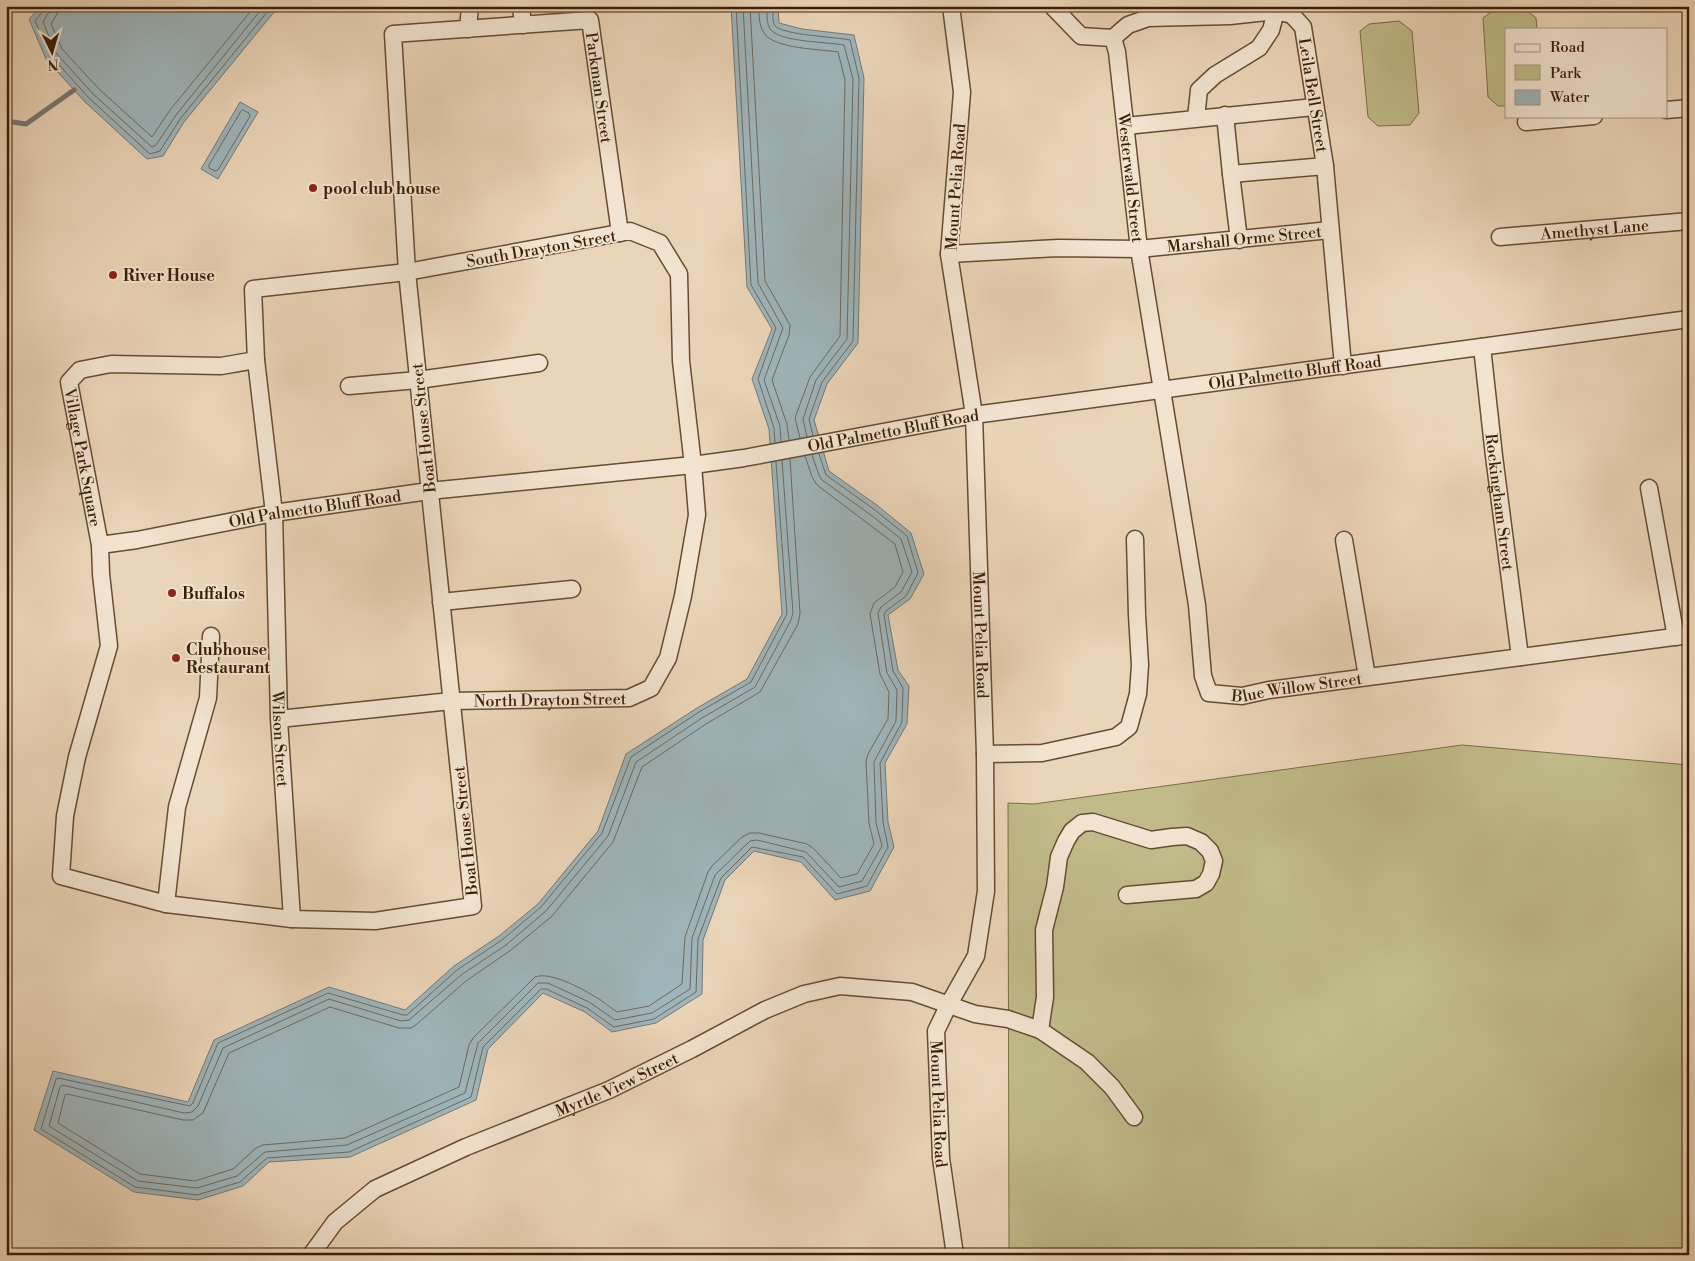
<svg xmlns="http://www.w3.org/2000/svg" width="1695" height="1261" font-family="'Libre Bodoni',serif">
	<style>
		.green { fill: #c0bb89; stroke: #7e6c48 }
		.water { fill: #9eb5bb; stroke: #777973 }
		.lines { fill: none; stroke-linecap: round; stroke-linejoin: round }
		.shore { stroke: #6d6a60; stroke-width: 1 }
		.stream { stroke: #777973; stroke-width: 5 }
		.minor-casing { stroke: #684c32; stroke-width: 19 }
		.minor { stroke: #f2e4d1; stroke-width: 16 }
		.poi-dot { fill: #8f2418; stroke: #f2e4d1; stroke-width: 2 }
		.labels { text-anchor: middle; stroke-width: 4; stroke-linejoin: round; paint-order: stroke }
		.street-label { font-size: 16px; fill: #3c1e06; stroke: #f2e4d1 }
		.poi-label { font-size: 16px; font-weight: bold; fill: #3c1e06; stroke: #f2e4d1; text-anchor: start }
	</style>
	<rect width="100%" height="100%" fill="#ebd5b8"/>
	<filter id="stains"><feTurbulence type="fractalNoise" baseFrequency=".004" numOctaves="4"/><feColorMatrix values="0 0 0 0 .2 0 0 0 0 .09 0 0 0 0 .02 0 0 0 .5 -.17"/></filter>
	<radialGradient id="worn" r=".72"><stop offset=".6" stop-color="#630" stop-opacity="0"/><stop offset="1" stop-color="#630" stop-opacity=".3"/></radialGradient>
	<path class="green" d="M1524,8l12,10 1,11h-31v77h-8l-10,-9 -5,-79 11,-8z
		M1399,21l13,10 7,82 -9,12 -32,1 -10,-9 -8,-86 9,-7z
		M1462,745l227,20v490h-680l-1,-452 26,1z"/>
	<path class="water" d="M41,6h238l-95,116 -21,34 -16,3 -62,-57 -39,-43 -17,-40z
		M731,6h47l1,17 23,6 52,6 10,43 -6,265 -31,41 -13,36 15,51 49,35 33,27 13,41 -14,25 -22,16 10,55 11,16 -2,38 -22,39 3,59 6,25 -24,44 -35,9 -34,-38 -47,-11 -29,29 -22,60 -1,54 -46,29 -44,9 -27,-20 -42,-19 -55,56 -12,51 -126,57 -81,5 -26,24 -45,14 -64,-8 -100,-62 19,-59 135,31 26,-62 115,-53 76,23 49,-44 45,-30 39,-32 60,-73 28,-77 71,-46 50,-29 35,-65 -13,-185 -17,-50 20,-50 -25,-42z
		M240,102l18,10 -40,67 -17,-10z"/>
	<g class="lines">
		<path class="shore" d="M44,6l-1,5 -8,10 16,35 38,42 61,56 10,-3 20,-32 92,-113
			M50,6l-1,6 -6,10 13,31 37,41 59,53 4,-2 20,-30 88,-109
			M58,6l-1,8 -6,10 11,25 37,40 53,48 18,-27 85,-104
			M736,6l15,279 25,43 -18,51 16,49 1,15
			M743,6l15,277 25,45 -19,52 16,46 1,16
			M750,6l15,275 25,44 -1,10 -17,45 15,44 2,16
			M759,6c0,9 0,20 5,27 10,16 56,16 74,19l7,28 -5,256 -30,41 -15,41 5,20
			M767,6c0,7 -1,18 4,24 10,12 57,12 73,15l9,34 -6,260 -31,41 -13,39 4,18
			M773,6c0,5 -1,16 2,20 9,9 60,11 75,14l9,38 -6,263 -31,41 -13,37 4,17
			M243,110l6,3 1,3 -32,54 -3,1 -6,-3v-3l32,-54z
			M790,459l10,154 -2,11 -38,68 -54,32 -64,43 -29,75 -61,74 -41,34 -45,31 -49,43 -6,4h-12l-69,-21 -101,46 -26,60 -10,7h-10l-116,-26 -2,1 -7,28 82,51 55,7 38,-12 23,-21 7,-3 82,-7 114,-51 10,-42 4,-7 62,-61c14,-6 46,11 59,19 8,4 15,11 23,16l32,-6 33,-22 3,-47 23,-65 4,-6 30,-29 8,-4h9l48,11 7,5 27,29 16,-4 17,-30 -5,-21 -3,-62 2,-7 20,-35 1,-27 -9,-18 -10,-60 4,-11 21,-16 8,-15 -8,-28 -78,-59 -5,-8 -7,-21
			M782,460l11,153 -2,7 -36,67 -53,31 -66,44 -28,74 -62,75 -40,34 -45,30 -52,45 -8,1 -72,-22 -106,49 -25,58 -6,6 -8,1 -122,-28 -2,2 -11,39 89,55 59,7 40,-12 28,-24 82,-7 118,-52 13,-50 60,-60h10l41,19 26,18 37,-7 38,-24 2,-51 23,-63 35,-34 7,-1 49,12 33,35 23,-6 20,-35 -6,-23 -2,-61 22,-41 1,-31 -10,-17 -9,-60 3,-6 20,-15 11,-20 -11,-33 -30,-24 -49,-35 -3,-5 -7,-20
			M776,462l11,152 -36,68 -52,30 -68,45 -29,76 -61,74 -39,33 -45,30 -50,45h-4l-75,-22 -110,50 -25,60 -3,3 -132,-28 -2,1 -15,50 94,58 62,8 43,-13 27,-24 82,-6 122,-55 12,-50 58,-58h5l41,19 27,19 40,-8 42,-27 2,-53 23,-61 31,-31 51,10 34,37 30,-8 21,-39 -5,-25 -3,-59 22,-41 1,-34 -10,-17 -9,-56 2,-4 20,-15 12,-23 -11,-37 -32,-26 -49,-35 -7,-21"/>
		<path class="stream" d="M6,121l20,3 48,-34"/>
		<defs>
			<g id="minor">
				<path d="M521,6l2,19"/>
				<path id="s1" d="M951,6l11,86 -13,162 25,161 11,339 1,137 -10,65 -27,48 -13,27 5,127 14,97"/>
				<path id="s2" d="M1052,6l29,30 32,2 4,14 22,197 58,356 6,71 6,17 33,3 27,-6 420,-55"/>
				<path d="M468,29l2,-23"/>
				<path id="s3" d="M1113,38l15,-13 20,-7 82,-2 46,-5 16,4 11,12 22,139 18,200"/>
				<path d="M1666,110l23,-2"/>
				<path d="M1225,115l6,59 94,-8"/>
				<path d="M1196,118l3,-28 16,-15 44,-27 12,-18 5,-19"/>
				<path d="M1526,122l68,-6"/>
				<path d="M1126,126l188,-19"/>
				<path d="M1231,174l8,66"/>
				<path id="s4" d="M1500,237l189,-16"/>
				<path id="s5" d="M949,254l109,-6 81,1 191,-19"/>
				<path id="s6" d="M1482,347l12,109 26,201"/>
				<path id="s7" d="M256,360l-35,6 -110,-2 -31,6 -11,12 31,163 1,29 8,72 -32,111 -12,59 -4,60 105,28 126,15 83,2 98,-15 -66,-634 -14,-238 197,-14 30,213"/>
				<path d="M349,386l69,-6 121,-17"/>
				<path d="M1649,488l27,149"/>
				<path d="M1344,540l23,137"/>
				<path id="s8" d="M100,545l37,-5 137,-27 155,-22 264,-26 51,-7 230,-43 715,-96"/>
				<path d="M441,602l131,-13"/>
				<path id="s9" d="M279,719l172,-18 178,-3 22,-10 17,-30 15,-62 14,-81 -4,-50 -12,-104 -2,-87 -19,-31 -30,-12 -223,41 -154,17 3,71 18,153 5,206 13,200"/>
				<path d="M985,754l57,-1 74,-16 13,-10 9,-33 2,-29 -3,-50 -2,-76"/>
				<path d="M166,904l11,-97 31,-109 3,-62"/>
				<path d="M1040,1030l5,-33 -1,-67 11,-43 4,-30 7,-16 6,-10 10,-8 11,-1 58,18 21,-3 15,-1 14,6 9,9 4,10 -3,13 -5,9 -10,6 -69,6"/>
				<path id="s10" d="M311,1255l24,-33 40,-33 91,-42 143,-57 83,-41 73,-39 39,-16 36,-8 72,6 63,22 33,5 32,11 47,32 25,25 22,30"/>
			</g>
		</defs>
		<use href="#minor" class="minor-casing"/>
		<use href="#minor" class="minor"/>
	</g>
	<g class="poi-dot">
		<circle cx="313" cy="188" r="5"/>
		<circle cx="113" cy="275" r="5"/>
		<circle cx="172" cy="593" r="5"/>
		<circle cx="176" cy="658" r="5"/>
	</g>
	<g class="labels">
		<g class="street-label">
			<text dy="6" stroke="none"><textPath href="#s7" startOffset="2256">Parkman Street</textPath></text>
			<text dy="6" stroke="none"><textPath href="#s3" startOffset="271">Leila Bell Street</textPath></text>
			<text dy="6" stroke="none"><textPath href="#s2" startOffset="215">Westerwald Street</textPath></text>
			<text transform="translate(955 187) rotate(-86)" y="6">Mount Pelia Road</text>
			<text dy="6" stroke="none"><textPath href="#s4" startOffset="95">Amethyst Lane</textPath></text>
			<text dy="6" stroke="none"><textPath href="#s5" startOffset="296">Marshall Orme Street</textPath></text>
			<text transform="translate(541 248) rotate(-10)" y="6">South Drayton Street</text>
			<text dy="6" stroke="none"><textPath href="#s8" startOffset="1208">Old Palmetto Bluff Road</textPath></text>
			<text transform="translate(423 428) rotate(-96)" y="6">Boat House Street</text>
			<text dy="6" stroke="none"><textPath href="#s8" startOffset="802">Old Palmetto Bluff Road</textPath></text>
			<text dy="6" stroke="none"><textPath href="#s7" startOffset="270">Village Park Square</textPath></text>
			<text dy="6" stroke="none"><textPath href="#s6" startOffset="156">Rockingham Street</textPath></text>
			<text dy="6" stroke="none"><textPath href="#s8" startOffset="218">Old Palmetto Bluff Road</textPath></text>
			<text dy="6" stroke="none"><textPath href="#s1" startOffset="632">Mount Pelia Road</textPath></text>
			<text dy="6" stroke="none"><textPath href="#s2" startOffset="825">Blue Willow Street</textPath></text>
			<text dy="6" stroke="none"><textPath href="#s9" startOffset="272">North Drayton Street</textPath></text>
			<text dy="6" stroke="none"><textPath href="#s9" startOffset="1699">Wilson Street</textPath></text>
			<text transform="translate(465 831) rotate(-96)" y="6">Boat House Street</text>
			<text dy="6" stroke="none"><textPath href="#s10" startOffset="356">Myrtle View Street</textPath></text>
			<text dy="6" stroke="none"><textPath href="#s1" startOffset="1112">Mount Pelia Road</textPath></text>
		</g>
		<g class="poi-label">
			<text x="323" y="194">pool club house</text>
			<text x="123" y="281">River House</text>
			<text x="182" y="599">Buffalos</text>
			<text x="186" y="655">Clubhouse<tspan x="186" dy="18">Restaurant</tspan></text>
		</g>
	</g>
	<rect width="1695" height="1261" fill="none" stroke="#ebd5b8" stroke-width="25"/>
	<rect x="8" y="8" width="1680" height="1246" fill="none" stroke="#3c1e06" stroke-width="2.5"/>
	<rect x="12" y="12" width="1670" height="1236" fill="none" stroke="#3c1e06"/>
	<rect x="1505" y="28" width="162" height="90" fill="#f2e4d1" stroke="#a99580"/>
	<rect x="1515" y="44" width="25" height="8" fill="#f2e4d1" stroke="#a99580"/>
	<text x="1550" y="52" font-size="15" fill="#3c1e06">Road</text>
	<rect x="1515" y="65" width="25" height="15" fill="#c0bb89" stroke="#a99580"/>
	<text x="1550" y="78" font-size="15" fill="#3c1e06">Park</text>
	<rect x="1515" y="90" width="25" height="15" fill="#9eb5bb" stroke="#a99580"/>
	<text x="1550" y="102" font-size="15" fill="#3c1e06">Water</text>
	<g transform="translate(52 52) rotate(175)" stroke="#f2e4d1" stroke-width="4" paint-order="stroke">
	<path d="M0-4L9 19L0 12L-9 19Z" fill="#3c1e06"/>
	<text y="-8" font-size="14" font-weight="bold" text-anchor="middle" fill="#3c1e06">N</text>
	</g>
	<rect width="100%" height="100%" filter="url(#stains)"/>
	<rect width="100%" height="100%" fill="url(#worn)"/>
</svg>
